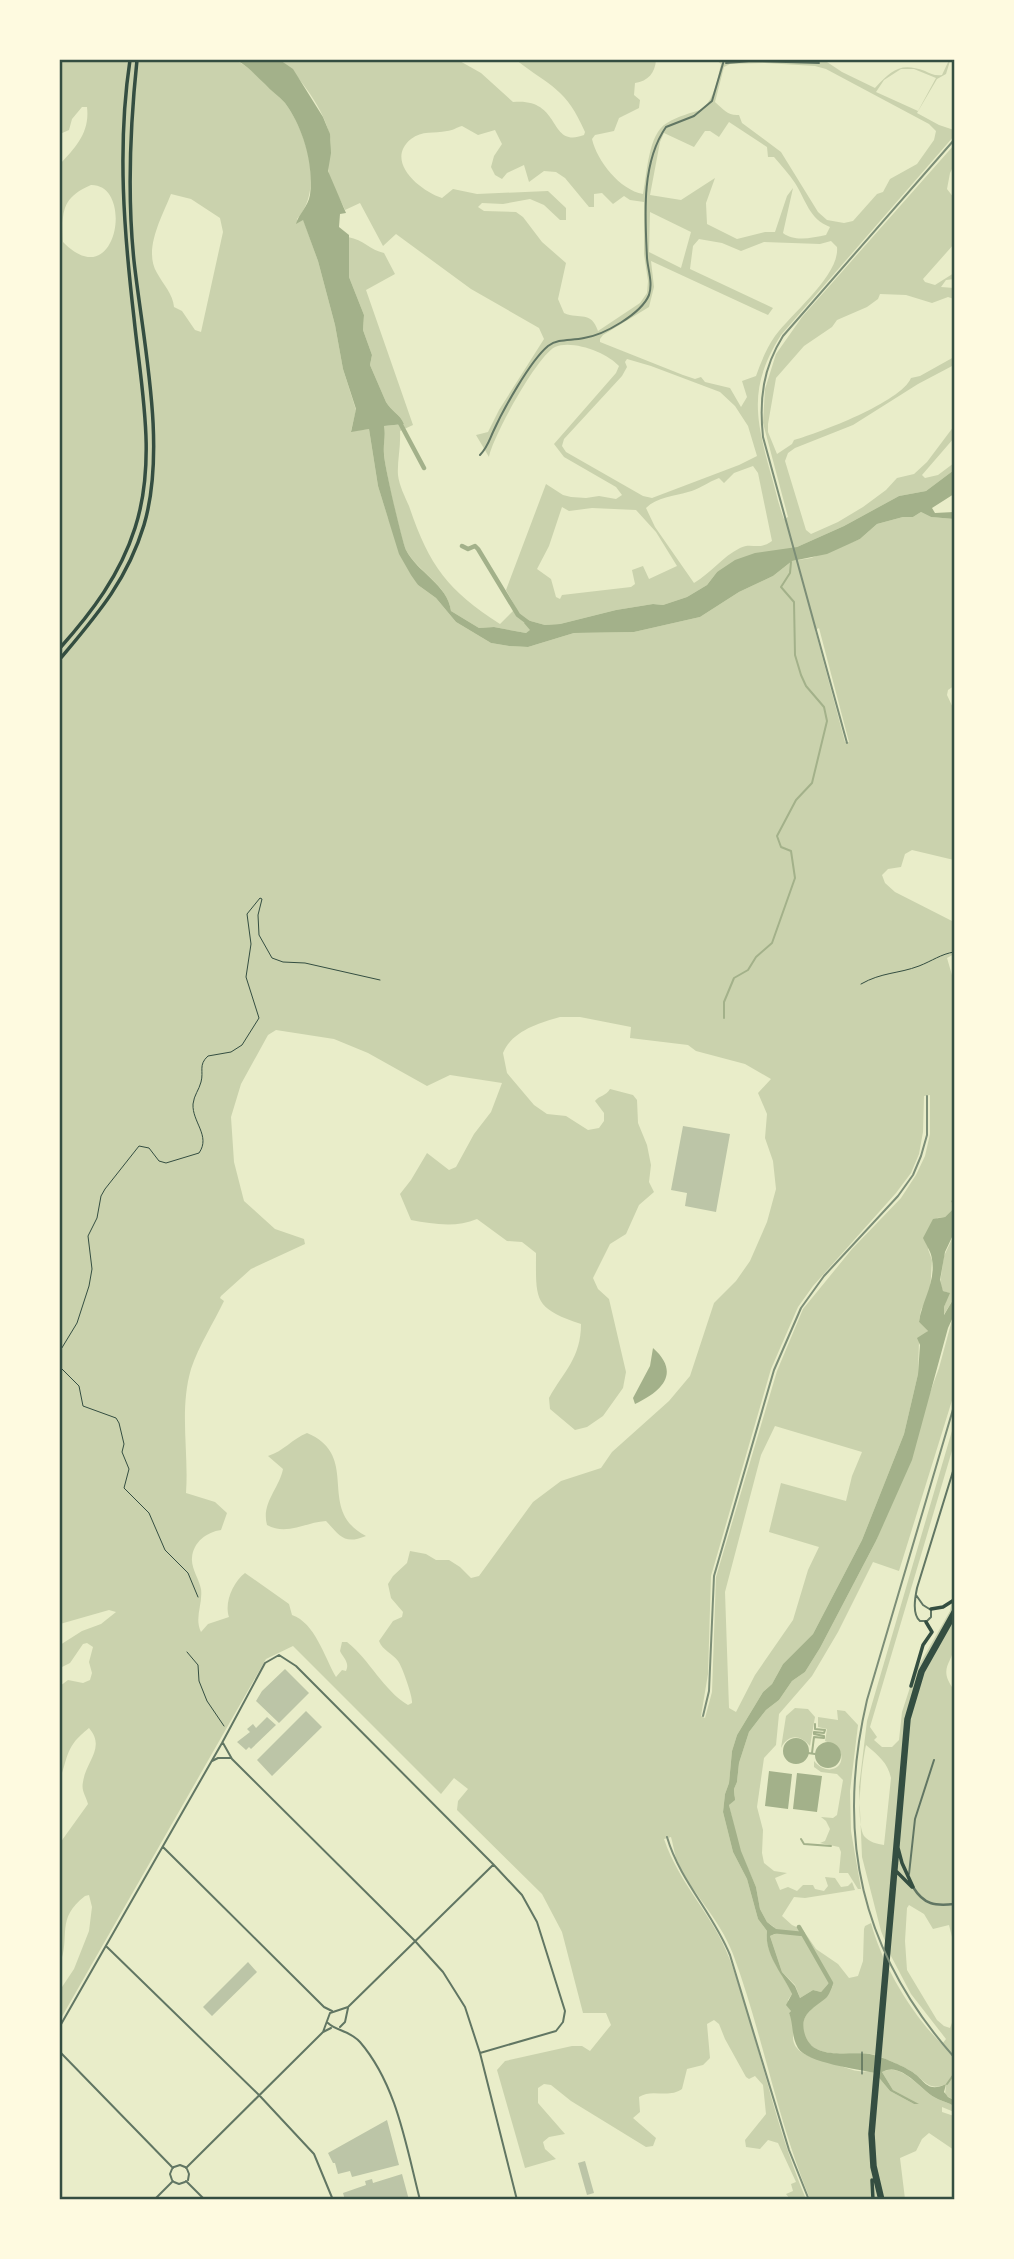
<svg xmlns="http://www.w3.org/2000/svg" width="1014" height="2259" font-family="'Nunito Sans',sans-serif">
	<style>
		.green { fill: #cad2ad; fill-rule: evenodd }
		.water { fill: #a3b18a }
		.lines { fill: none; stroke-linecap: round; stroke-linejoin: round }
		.stream { stroke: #a3b18a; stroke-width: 2 }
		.canal { stroke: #a3b18a; stroke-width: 4.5 }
		.building { fill: #bcc5a7 }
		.path { stroke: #344e41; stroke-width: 1 }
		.minor { stroke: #617663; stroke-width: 2 }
		.tertiary { stroke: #617663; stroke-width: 2.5 }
		.trunk { stroke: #344e41; stroke-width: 3.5 }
		.motorway { stroke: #344e41; stroke-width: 3.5 }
		.rail { stroke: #7c8e77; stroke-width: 2 }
		.neatline { fill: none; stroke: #344e41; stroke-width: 2.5 }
	</style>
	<rect width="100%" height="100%" fill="#e9edc9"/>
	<path class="green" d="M60,60h176c16,9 37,29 49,43 22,29 39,87 12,116v4l6,-4 15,42 17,64 8,44 13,41 -5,21 18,-2 9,57 10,32 30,67 18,13 20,24 35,21 18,3 19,1 46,-14 60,-1 66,-15 39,-25 34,-16 19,-15 19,-3 49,-19 17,-15 26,-7h10l8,-5 10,5 23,2v167l-6,4 -1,5 7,15v150l-42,-10 -7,4 -4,13 -13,2 -6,6 3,8 10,9 59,30v32l-7,4 7,24v216l-3,3 3,7 -9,9 -8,1 -9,31 4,11 -2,33 -9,17 -2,12 9,9 -9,10 -1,33 -14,60 -42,106 -49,94 -30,30 -11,20 -9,8 -26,43 -5,16 -3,32 -4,11 -2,18 10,40 14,27 11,40 9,12c-3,23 17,43 25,63l-4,6 3,11 -2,2 6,14c-10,27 19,31 37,36 9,2 17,7 26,8 6,1 11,0 17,2l15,18 24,13h4l-25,-14 -11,-18c19,-10 37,16 52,25 6,4 14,5 20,9v6l-12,-5v5l12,4v34l-25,-17 -7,6 -6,12 -16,7 5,41h-95c-33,-79 -47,-164 -77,-245 -14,-37 -43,-62 -57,-96 -2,-7 -3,-14 -5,-21l-7,2c15,45 50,77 66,121 29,79 43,162 76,239h-16l-4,-5 7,-3 -2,-7 5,-2 -18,-39 -10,-3 -8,9 -14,-2 -1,-7 21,-26 -3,-29 -8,-9 -6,3 -3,-2 -21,-38 -6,-15 -5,-4 -7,4 3,34 -7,7 -16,4 -5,20c-14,10 -30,-1 -43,8l1,15 -7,6 23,20 -3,8 -7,1 -75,-46 -20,-16 -7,-1 -6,4v15l27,31 -16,3 -6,5 2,7 11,10 -31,9 -28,-98 8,-9 67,-15h10l8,5 21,-26 -5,-12h-23l-21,-81 -20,-38 -85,-84 1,-9 10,-12 -14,-11 -13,16 -148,-148 -27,13 -206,361v-30l14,-21 15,-38 3,-24 -3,-12 -4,1c-30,23 -14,40 -25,68v-121l28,-39c-2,-8 -7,-13 -5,-22 3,-21 23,-34 6,-54 -24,19 -20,27 -29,51v-93l8,-6 15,3 7,-3 2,-7 -3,-11 4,-15 -6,-4 -4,1 -13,19 -10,5v-23l22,-14 19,-7 15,-12 -7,-2 -49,14v-1460c16,-17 30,-32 27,-57h-5l-10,12 -3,11 -9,4zM91,185c44,-1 26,112 -28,57 -1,-30 -2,-44 28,-57zM171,194l20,5 29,19 3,14 -22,100 -6,-2 -13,-19 -8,-4c-1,-13 -11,-23 -17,-34 -14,-23 5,-56 14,-79zM819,628l30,114h-4l-30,-112zM560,1017h20l51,10 -1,11 58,7 8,6 49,13 26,15 -13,14 9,21 -2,24 8,23 3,28 -9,33 -17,39 -14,20 -22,22 -24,73 -21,25 -57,51 -11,16 -40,13 -28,21 -54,74 -8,2 -11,-11 -11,-7h-13l-10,-6 -16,-3 -3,12 -14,13 -5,8 3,14 12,14 -1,5 -9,4 -14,20c4,10 13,12 19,20 4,5 15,36 14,42l-4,2c-25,-15 -38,-45 -61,-63h-5l-2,9c3,7 10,11 6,20l-4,-1 -6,7c-12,-21 -21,-54 -44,-62l-3,-11 -44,-31c-12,9 -21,30 -16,44l-21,7 -7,8c-7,-14 2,-28 0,-43 -2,-10 -10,-21 -9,-31 1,-16 15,-26 29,-28l6,-17 -12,-11 -29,-9c3,-41 -7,-83 5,-124 8,-24 22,-45 33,-68l-4,-3 1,-2 30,-27 54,-25 -1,-5 -29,-10 -31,-28 -10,-39 -3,-45 10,-33 27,-49 8,-5 58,9 34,14 59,33 23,-11 52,8 -11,29 -17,22 -18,33 -7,3 -22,-17 -16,27 -11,14 11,26c22,4 45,8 66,-1l30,22 15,1 14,11c0,47 -3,55 45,71 0,34 -17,47 -32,74l1,11 25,21 12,-3 16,-11 20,-28 3,-16 -17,-73 -11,-10 -5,-11 17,-34 16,-10 13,-29 15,-13 -5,-10 2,-17 -4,-20 -9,-22 -1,-23 -4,-5 -23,-6c-4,7 -10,6 -15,12l9,12v8l-5,7 -11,2 -22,-14 -19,-2 -13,-9 -27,-32 -4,-20c9,-22 36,-30 57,-36zM930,1095v39l-5,22 -9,19 -15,23 -49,51 -49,60 -26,62 -61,206 -4,115 -7,26 -4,-2 7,-42 3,-98 60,-207 27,-62 15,-21 83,-93 15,-20 8,-19 4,-22 1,-36zM775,1426l87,26 -10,24 -6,25 -65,-18 -12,49 50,15 -11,23 -15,50 -38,55 -19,37 -7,-4 -4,-116 36,-137z
		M280,60h178l23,13 32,29c50,-5 34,47 71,33l1,-3c-19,-44 -34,-45 -69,-72h140c-1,13 -8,21 -21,23l-1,12 6,5 -1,8 -20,10 -5,13 -19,4 -3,4c5,22 28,51 51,55 4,-19 5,-61 24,-71 11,-7 24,-10 36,-14 12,-13 14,-28 18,-45l-5,-4h108l18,12 33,16c17,-18 25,-26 50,-17 6,3 10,5 17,4l7,-15 5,1h-4l-4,13 -9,5 -20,34 22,12 15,5v6l-173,199c-32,51 -26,81 -11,136 5,16 8,33 14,48l4,-2 -25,-94 2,-34 11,-35 26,-37 152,-172v20l-4,8 -3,16 7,9 -1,34 1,12 -31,35 2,3 10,3 19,-12v6l-8,1 -5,7 13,1v11l-6,-2 -16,6 -26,-8 -26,-1 -2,5 -11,8 -30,13 -5,7 -28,19 -28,32 -8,46v8l9,22 15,-10 2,-4c25,-7 107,-38 117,-62l9,-2 34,-19v8l-36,19 -65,41 -58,23 -7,5 -3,8 21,69 5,4 27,-12 25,-15 23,-17 11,-12 17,-4 13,-12 27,-36v12l-32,37 3,3 13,-3 16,-12v7l-28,21 -27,5 -55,30 -47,21 -80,25 -10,13 -20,12 -24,8 -10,-1 -37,6 -56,14 -15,1 -18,-5 4,10 -5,3 -32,-6 -15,1 -28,-17c-3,-26 -34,-40 -45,-61 -5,-10 -22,-85 -22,-97 -1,-9 2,-17 0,-27l20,-2c-4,-10 -13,-13 -18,-22l-16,-37 2,-10 -9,-25 1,-15 -15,-38 -1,-40c16,3 22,13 36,16l11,21 -29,16 47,135 -13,6c1,16 -3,31 -2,44 1,10 7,22 11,31 20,59 38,84 91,118l16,-16 -10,-18 40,-106 17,11 8,2 15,1 13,-2 17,3 6,-4 -6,-8 -52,-30 -10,-13 62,-71 3,-7c-11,-13 -47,-27 -64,-19 -18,9 -62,89 -66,110l-13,-22 12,-3 11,-22 45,-71 -5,-11 -68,-39 -75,-55 -13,12 -23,-43 -15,7c-5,-12 -13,-23 -16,-35 -3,-12 3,-26 1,-38 -4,-24 -31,-63 -50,-77zM765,63l50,3 11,3 103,55 7,7 -2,9 -17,24 -27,15 -7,13 -6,2 -24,27 -9,2 -17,-3 -9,-8 -37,-60 -39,-29 -3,-8c-11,1 -16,-6 -24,-13l9,-35 6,-3zM901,69h13l22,9 -18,33 -42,-19 8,-12zM729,122l38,25 1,10h6c7,8 15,17 21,26 11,17 14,36 35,44l-4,8c-14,3 -32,7 -43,-2l10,-45 -6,8 -12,36h-10l-28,7 -30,-15 -1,-21 9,-25 -34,22 -31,-5 10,-53 4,-9 30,14 11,-16h5l9,6zM462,126l16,9 17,-5 7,14 -8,12 -3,11 4,8 7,4 5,-6 17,-8 5,17 15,-11 12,1 9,6 24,29h5v-13l8,-1 11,11 11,-8 6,4 14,2v52l4,27 -1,12 -7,10 -42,28c-7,-21 -18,-11 -34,-18l-6,-14 8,-36 -24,-21 -19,-25 -7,-5 -32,-1 -6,-4 4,-4 21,1 27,-5 14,6 16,15h6v-12l-18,-17 -71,3 -24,-5 -11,9c-22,-7 -58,-37 -31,-59 11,-9 23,-5 36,-8 5,0 10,-4 15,-5zM650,212l41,20 -10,36 -32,-16zM699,239l23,4 19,8 23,-9 56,2 11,-3 6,6c3,28 -45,66 -62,89 -8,11 -14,26 -19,40l-14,5 5,16 -6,10 -11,-19 -25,-6 -4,-5 -6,2 -12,-4 -83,-33v-3l3,-4 46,-28 5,-20 -3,-26 117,54 5,-7 -83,-39 3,-23zM627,359l24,7 69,26 15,14 13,20 9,30 -18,9 -87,33 -9,-2 -77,-44 -4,-6 2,-7 58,-63 5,-9 -2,-5zM753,466l5,7 14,68c-13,10 -21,1 -32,7 -18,9 -29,25 -46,35l-39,-56 -9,-19c11,-11 28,-12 42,-16 10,-2 20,-10 31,-14l5,5 10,-10zM562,507l7,4 23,-3 44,2 20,22 21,34 -28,13 -6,-13 -11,4 3,14 -4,3 -69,8 -2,4 -4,-2 -5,-18 -14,-10 12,-23z
		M954,1217v81l-11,18 1,-9 5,-14 -6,-2 -3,-8 4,-27 8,-17z
		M952,1320l2,1v73l-55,177 -26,-9 -35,70 -26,44 -33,38 -3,31 -12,13 -7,49 6,23 -1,23 2,10 10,8 13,2 -12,5 5,12 8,-3 9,4 6,-6h10l2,4 9,2 4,-5 -3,-9 10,1 6,9 7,-1 4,-4 3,8 -50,8 -11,-1 -12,19 10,9 11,5 13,19 22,15 11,14 9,-2 5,-15 1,-32 1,-3 6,-3c11,41 40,91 71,121l4,-5 -35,-45 -20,-38 -10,-25 -19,-74 -3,-70 8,-66 87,-297v20l-84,283 7,10 -3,3 8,7h10l7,-7 3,-28 13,-40 35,-61 2,-11 2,-3c0,16 3,34 0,50 -2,16 -15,21 -2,40l2,-2v260l-5,-20 -16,4 -9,-15 -15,-9 -2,3 -2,33 2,29 30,50 7,6 6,2 4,-11v83l-9,-5 1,-11c-16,7 -20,-1 -32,-11 -5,-4 -32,-16 -39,-18 -21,-6 -59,8 -70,-19 -10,-26 20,-31 28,-53l-5,1 -7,8 -8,-2 -13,8 -5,-13 -13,-13 -12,-36 5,-2 -1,-7 -7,-5 -7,-13 -4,-22 -17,-39 -10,-43 6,-9 -1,-7 3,-7 2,-19 10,-31 17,-22 13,-10 13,-19 13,-9 15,-24 56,-107 63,-173zM866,1745c12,10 22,18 25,33l-7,67c-7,-1 -15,-3 -20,-9 -9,-15 -2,-73 2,-91z
		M307,1433c55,23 8,77 59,103 -22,9 -26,0 -40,-15 -20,1 -39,15 -59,4 -6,-22 12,-36 16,-56l-15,-13c16,-5 24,-17 39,-23z
		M795,1708l13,1 7,8 -5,29c-10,-12 -22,-12 -29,2l5,-32z
		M837,1710l8,1 13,14 -8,66 1,40 10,58h-3l-10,-16h-9l2,-21 -2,-5 -19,-4 5,-2 5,-12 -4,-8 -5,-4 12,1 4,-3 6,-35 -6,-6 -16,-2 -7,-5v-6c14,17 36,6 24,-14l-13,-6 2,-12 -9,-2v-10l20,3z"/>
	<path class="water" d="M236,60h44l13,9 30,48 7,17 1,19 -3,18 18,42 -6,1 -1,13 10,8v42l15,38 -1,15 9,25 -2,10 16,37c5,9 14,12 18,22l-20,2c2,10 -1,18 0,28 0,10 18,87 22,96 11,22 42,35 45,61l28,17 15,-1 32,6 4,-3 -6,-7 3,-3 18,5 15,-1 56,-14 37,-6 10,1 24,-8 20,-12 10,-13 18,-12 20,-7 42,-6 47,-21 55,-30 27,-5 28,-21v24l-22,14 3,5 19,-1v7l-23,-2 -10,-5 -8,5h-10l-26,7 -17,15 -33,15 -35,7 -19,15 -34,16 -39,25 -66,15 -60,1 -46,14 -19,-1 -18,-3 -35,-21 -20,-24 -18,-13 -7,-10 -12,-21 -21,-68 -9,-57 -18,3 5,-23 -13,-40 -8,-44 -17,-64 -15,-41 -7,4c3,-11 12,-17 14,-29 4,-30 -7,-68 -25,-92 -6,-7 -14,-12 -20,-19 -10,-9 -17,-18 -29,-24z
		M954,1198l-1,37 -8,17 -5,28 3,11 7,2 -6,14v8l10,-17v17l-6,13 -36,132 -36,81 -56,107 -15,24 -13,9 -13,19 -13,10 -17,22 -10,31 -2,19 -3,7 1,11 -6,5 12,46 15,36 4,22 7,13 9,7 1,4 -7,3 12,36 13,14 5,12 13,-8 8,2 7,-8 5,-2c-1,5 -3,11 -6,15 -11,10 -27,16 -23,34 7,33 47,18 70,24 8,2 29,11 35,15 16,8 16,24 37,14l-2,8 4,5 6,3v6c-6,-4 -14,-5 -20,-9 -15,-9 -33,-36 -52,-25l11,18 26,14h-5l-24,-13 -15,-18c-17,-4 -68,-10 -77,-25 -7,-12 -4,-22 -9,-35l2,-2 -5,-6 6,-11c-9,-20 -28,-39 -25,-63l-9,-12 -11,-40 -14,-27 -10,-40 2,-18 4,-11 3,-32 5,-16 26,-43 9,-8 11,-20 30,-30 49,-94 42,-106 14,-60 2,-29 -3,-7 11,-7 -9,-9c3,-22 17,-39 13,-63 -1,-8 -6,-14 -9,-21l10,-19 12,-2 9,-9 -3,-7z
		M653,1348c28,25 9,43 -18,56l-2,-6 17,-32z
		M783 1751a13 13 0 1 1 26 0a13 13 0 1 1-26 0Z
		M815 1755a13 13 0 1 1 26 0a13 13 0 1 1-26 0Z
		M769,1771l23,3 -4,35 -23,-3z
		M797,1773l25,3 -5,36 -24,-3z"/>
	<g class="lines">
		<path class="stream" d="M724,1018v-16l10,-24 14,-8 8,-13 16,-14 23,-65 -4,-27 -10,-4 -4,-11 19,-36 16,-17 15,-62 -3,-14 -18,-21 -5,-11 -6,-20 -1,-53 -13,-15 9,-14 1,-11
			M808,1753l7,1
			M812,1753l2,-16 10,1v-2l-10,-2v-2l10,1 1,-3 -10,-1v-5
			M801,1839l3,5 27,2
			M947,2084l7,-10"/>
		<path class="canal" d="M400,423l24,45
			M462,546l6,3 7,-3 3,3 40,66 12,9
			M799,1927l32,56 -2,5
			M773,1931l30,3"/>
	</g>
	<path class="building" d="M683,1126l47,8 -14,78 -31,-6 2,-13 -16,-3z
		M285,1669l24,24 -30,30 -23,-22 6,-10z
		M306,1711l16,16 -50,49 -15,-16z
		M267,1717l9,8 -25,24 -2,-2 -3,3 -9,-8 13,-10 -3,-3 6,-5 3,4z
		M248,1962l9,10 -45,44 -9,-9z
		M387,2120l12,45 -47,12 -2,-6 -12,3 -3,-11h-2l-5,-10z
		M585,2161l9,32 -7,2 -9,-32z
		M402,2174l7,26h-64l-2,-7 23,-8 -1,-4 7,-2 1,4z"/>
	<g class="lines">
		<path class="path" d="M861,984c21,-12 37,-10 58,-18 13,-5 22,-12 35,-14
			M60,1351l17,-28 12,-37 3,-17 -4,-33 9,-18 4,-22 4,-7 34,-43 10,2 10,13 7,2 33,-10c12,-17 -7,-31 -6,-49 1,-9 6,-14 8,-22 3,-11 -3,-17 7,-26l23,-4 11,-7 17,-27 -13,-41 5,-33 -4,-30 13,-16 2,1 -4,16 1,20 13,23 11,4 22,1 75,17
			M60,1367l19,19 4,20 33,12 3,5 5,21 -2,8 7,17 -5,19 25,25 16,37 23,23 10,24
			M187,1652l11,13 1,16 8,20 17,25
			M862,2074v-22"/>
		<path class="minor" d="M726,63l26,-2 67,2
			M480,455c7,-7 9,-14 13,-23 10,-22 37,-71 55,-86 11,-8 23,-5 36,-8 20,-3 57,-24 65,-43 4,-12 -1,-25 -2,-37 -2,-42 -6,-95 19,-131l28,-11 18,-15 12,-41
			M916,1595l7,10 8,5v7l-4,4h-7c-8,-7 -5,-23 -3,-33l37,-120
			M223,1743l9,16 183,182 28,31 22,35 15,46 37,147
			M212,1761l6,-3h12
			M163,1847l161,160 8,4
			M909,1874l6,-55 19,-59
			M107,1947l152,148 55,59 19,46
			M328,2023c8,8 21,7 32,19 37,43 46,104 60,158
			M60,2026l162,-283 43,-80 14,-8 17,11 197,198 29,31 15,27 28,89 -2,11 -7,9 -76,22
			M340,2027l5,-5 3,-14
			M323,2032l7,-19 18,-6 145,-142
			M60,2052l113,116
			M174,2167l6,-2 5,2
			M186,2168l137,-136 8,-4
			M172,2169l-2,5 2,6
			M187,2169l2,5 -1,6
			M186,2181l19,19
			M174,2182l5,2 6,-2
			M154,2200l19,-19"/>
		<path class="tertiary" d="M913,1887c11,18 22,19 41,17"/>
		<path class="trunk" d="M931,1609l12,-2 11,-7
			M911,1686l12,-41 9,-13 -6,-10
			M898,1848l4,15 11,24
			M896,1871l16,16
			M872,2180l1,20
			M880,2200l-8,-33 -2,-33 36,-415 14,-48 34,-61
			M883,2200l-8,-34 -2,-32 36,-415 14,-47 31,-55"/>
		<path class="motorway" d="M60,648c32,-36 60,-73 75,-120 22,-68 6,-141 -1,-210 -10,-86 -17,-172 -4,-258
			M60,659c36,-43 67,-78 84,-134 23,-78 -1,-183 -10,-264 -7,-67 -4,-134 3,-201"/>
		<path class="rail" d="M847,743l-84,-306c-4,-38 0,-69 20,-101l171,-196
			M954,1406l-87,294c-32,137 -6,252 87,357
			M703,1716l6,-25 5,-115 60,-206 27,-62 23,-32 74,-80 15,-21 8,-19 6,-21v-39
			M667,1837c13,44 46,76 63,118l59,195 20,50"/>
	</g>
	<rect width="1014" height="2259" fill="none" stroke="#fefae0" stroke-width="122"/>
	<rect x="61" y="61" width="892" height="2137" class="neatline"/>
</svg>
